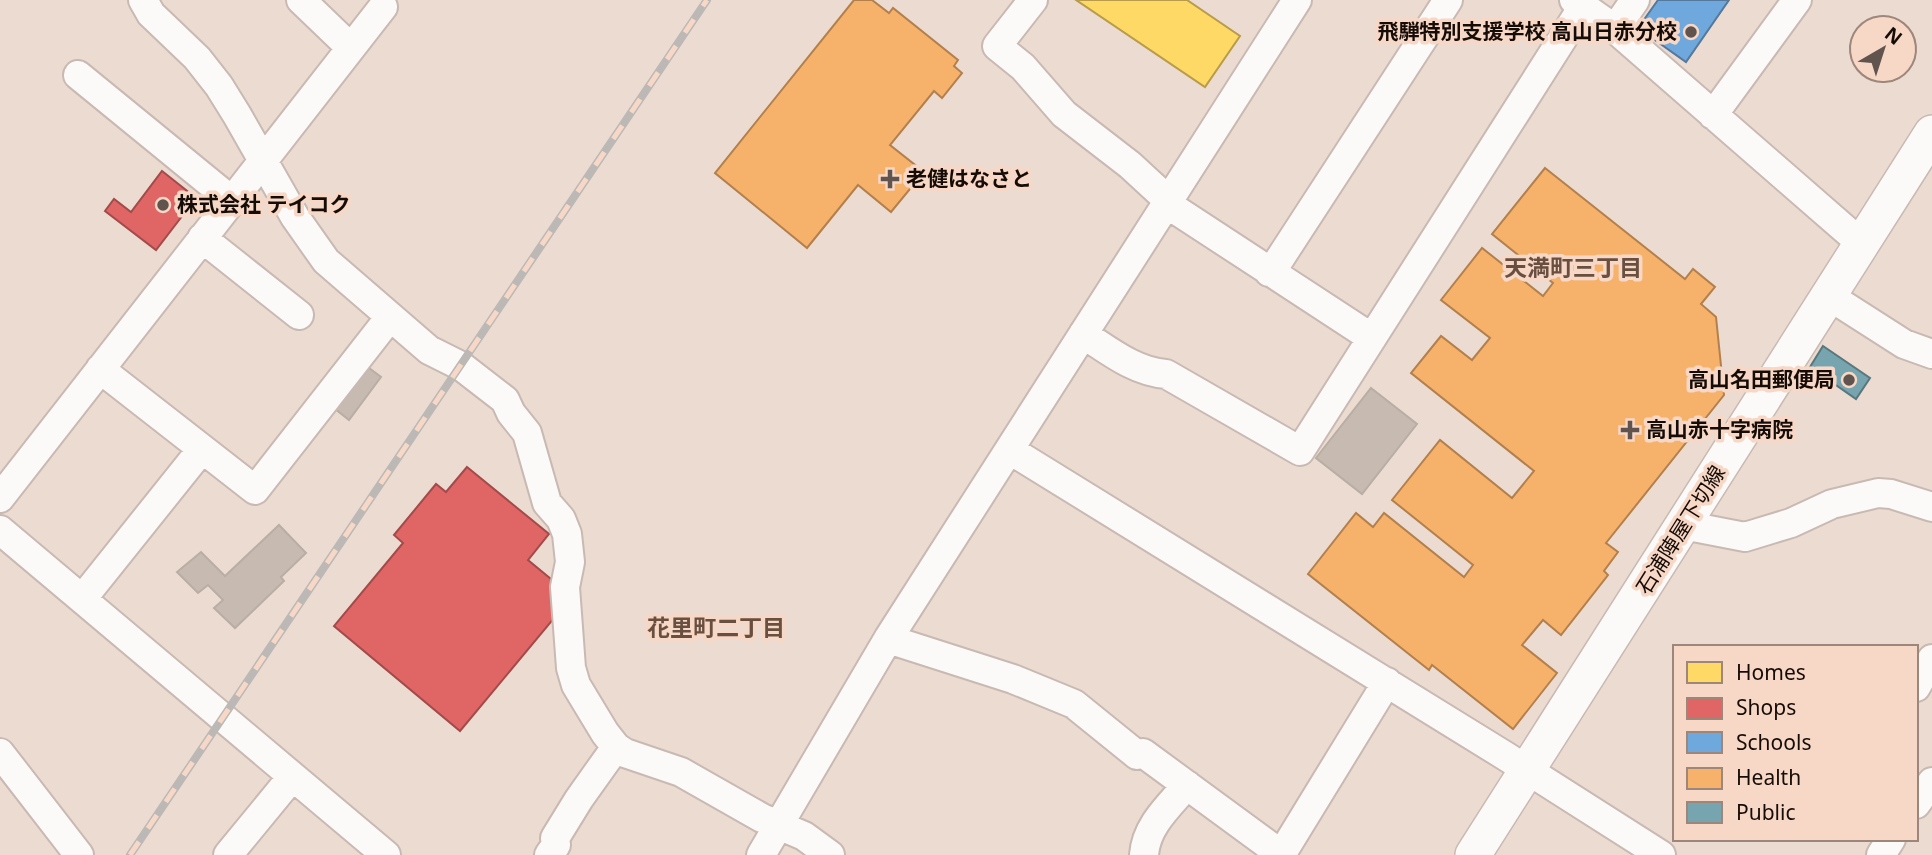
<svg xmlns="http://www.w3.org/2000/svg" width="1932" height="855" font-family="'Noto Sans','Noto Sans JP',sans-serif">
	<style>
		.homes { fill: #ffd966; stroke: #b99c4a; stroke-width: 2 }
		.shops { fill: #e06666; stroke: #a34b4a; stroke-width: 2 }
		.schools { fill: #6fa8dc; stroke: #54799c; stroke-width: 2 }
		.health { fill: #f6b26b; stroke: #b3804d; stroke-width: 2 }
		.public { fill: #76a5af; stroke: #59777d; stroke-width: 2 }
		.building { fill: #c6bab1; stroke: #b9ada4; stroke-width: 2 }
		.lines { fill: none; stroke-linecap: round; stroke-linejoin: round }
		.minor-casing { stroke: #c8bab2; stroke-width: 32 }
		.major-casing { stroke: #c8bab2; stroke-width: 38 }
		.minor { stroke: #fcfaf8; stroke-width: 28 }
		.major { stroke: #fcfaf8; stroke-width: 35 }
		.rail-casing { stroke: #bcb8b6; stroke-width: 8 }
		.rail { stroke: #f7d8c6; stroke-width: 5; stroke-dasharray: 16; stroke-linecap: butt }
		.poi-dot { fill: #61544e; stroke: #f7d8c6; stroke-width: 2.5 }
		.labels { text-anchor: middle; stroke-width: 7; stroke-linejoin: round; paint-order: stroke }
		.poi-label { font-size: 21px; font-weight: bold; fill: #160c07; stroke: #f7d8c6; text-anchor: start }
		.street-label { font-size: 21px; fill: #160c07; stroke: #f7d8c6 }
		.neighbourhood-label { font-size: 23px; font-weight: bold; fill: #694f40; stroke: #f7d8c6 }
	</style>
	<rect width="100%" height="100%" fill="#ecdbd1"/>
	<path class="homes" d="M1076,0h111l53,36 -35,51z"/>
	<path class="shops" d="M162,171l34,27 -40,52 -51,-39 9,-12 17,13z
		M467,467l82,67 -21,26 23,19 4,38 -95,114 -126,-105 69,-83 -9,-8 42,-51 10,8z"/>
	<path class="schools" d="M1658,0h71l-43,62 -48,-34z"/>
	<path class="health" d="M854,0h18l17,13 4,-5 65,52 -4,6 8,7 -20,25 -8,-7 -44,54 34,27 -33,40 -33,-27 -51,63 -92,-75z
		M1545,168l140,111 8,-10 22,18 -14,17 15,13 8,78 -118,148 12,9 -14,19 4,4 -47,60 -18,-15 -21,25 35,28 -44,56 -81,-64 -3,5 -121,-96 48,-61 17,14 11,-14 80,64 9,-12 -81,-65 48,-60 72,58 22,-27 -123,-98 30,-37 31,24 18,-22 -49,-38 41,-52 61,48 10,-13 -61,-49z"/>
	<path class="public" d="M1823,346l47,32 -14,21 -46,-32z"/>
	<path class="building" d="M365,365l16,12 -32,43 -15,-12z
		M1371,388l46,36 -55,70 -46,-36z
		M279,525l27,28 -25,24 3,4 -49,47 -21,-20 9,-8 -15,-15 -10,8 -21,-21 24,-20 24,24z"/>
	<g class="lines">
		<defs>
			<path id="minor" d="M143,0l8,14 46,44 22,28 18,29 58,102 31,44 103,89 32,16 44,34 6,13 16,20 20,70 14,16 6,15 3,28 -5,25 6,81 5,17 29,48 11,14 -37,52 -24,39 1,7 -7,10
				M301,0l50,48
				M1033,0l-36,46 26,21 41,47 66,51 39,36
				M1574,0l41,29 247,215
				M1615,29l20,-29
				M78,75l153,125
				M1713,115l84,-115
				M1167,204l205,134
				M202,238l97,77
				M1269,272l8,-9 171,-263
				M1829,296l75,48 28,10
				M1083,334c25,16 52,38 83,40l134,77 275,-432 10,-12
				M100,369l155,121 135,-173
				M1010,450l497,307 154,98
				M0,498l383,-491
				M1683,525l62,12 46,-14 41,-19 46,-11 13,1 41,13
				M0,530l386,325
				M82,599l120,-150
				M888,639l125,40 61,25 63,51 6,-2 139,102
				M1916,687l16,-28
				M616,747l9,6 56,19 81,46 42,18 26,19
				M0,753l79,102
				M1916,804l16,-22
				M228,855l64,-78
				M761,855l127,-216 409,-639
				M1144,855c2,-29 25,-49 43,-70
				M1281,855l106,-173
				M1881,855l10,-16"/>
			<path id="major" d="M1473,855l459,-722"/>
		</defs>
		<use href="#minor" class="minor-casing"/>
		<use href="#major" class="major-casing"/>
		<use href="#minor" class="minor"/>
		<use href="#major" class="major"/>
		<defs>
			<path id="rail" d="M130,855l577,-855"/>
		</defs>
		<use href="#rail" class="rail-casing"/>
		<use href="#rail" class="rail"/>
	</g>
	<g class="poi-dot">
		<circle cx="1691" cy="32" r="7"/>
		<path d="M886.5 168.5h7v7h7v7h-7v7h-7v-7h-7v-7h7z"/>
		<circle cx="163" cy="205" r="7"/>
		<circle cx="1849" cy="380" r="7"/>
		<path d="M1626.5 419.5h7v7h7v7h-7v7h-7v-7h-7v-7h7z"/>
	</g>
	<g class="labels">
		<g class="poi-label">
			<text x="1677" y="39" text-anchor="end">飛騨特別支援学校 高山日赤分校</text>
			<text x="906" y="186">老健はなさと</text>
			<text x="177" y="212">株式会社 テイコク</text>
			<text x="1835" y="387" text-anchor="end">高山名田郵便局</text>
			<text x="1646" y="437">高山赤十字病院</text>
		</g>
		<g class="street-label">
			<text transform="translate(1681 530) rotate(-58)" y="7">石浦陣屋下切線</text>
		</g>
		<g class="neighbourhood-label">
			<text x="1573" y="276">天満町三丁目</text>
			<text x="716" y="636">花里町二丁目</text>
		</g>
	</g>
	<rect x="1673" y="645" width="245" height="196" fill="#f7d8c6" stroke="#9d867a" stroke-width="2"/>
	<rect x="1687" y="662" width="35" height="21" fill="#ffd966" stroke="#9d867a" stroke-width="2"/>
	<text x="1736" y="680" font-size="21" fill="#160c07">Homes</text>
	<rect x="1687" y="698" width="35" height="21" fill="#e06666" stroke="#9d867a" stroke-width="2"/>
	<text x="1736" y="715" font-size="21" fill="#160c07">Shops</text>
	<rect x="1687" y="732" width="35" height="21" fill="#6fa8dc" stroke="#9d867a" stroke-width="2"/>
	<text x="1736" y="750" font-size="21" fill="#160c07">Schools</text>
	<rect x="1687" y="768" width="35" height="21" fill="#f6b26b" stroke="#9d867a" stroke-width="2"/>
	<text x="1736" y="785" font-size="21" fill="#160c07">Health</text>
	<rect x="1687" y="802" width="35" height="21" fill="#76a5af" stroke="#9d867a" stroke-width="2"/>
	<text x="1736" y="820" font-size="21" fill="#160c07">Public</text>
	<g transform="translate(1883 49) rotate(39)"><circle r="33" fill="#f7d8c6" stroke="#9d867a" stroke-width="2"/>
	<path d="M0-5L12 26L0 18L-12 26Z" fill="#61544e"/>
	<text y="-10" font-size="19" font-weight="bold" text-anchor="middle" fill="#160c07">N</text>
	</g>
</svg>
